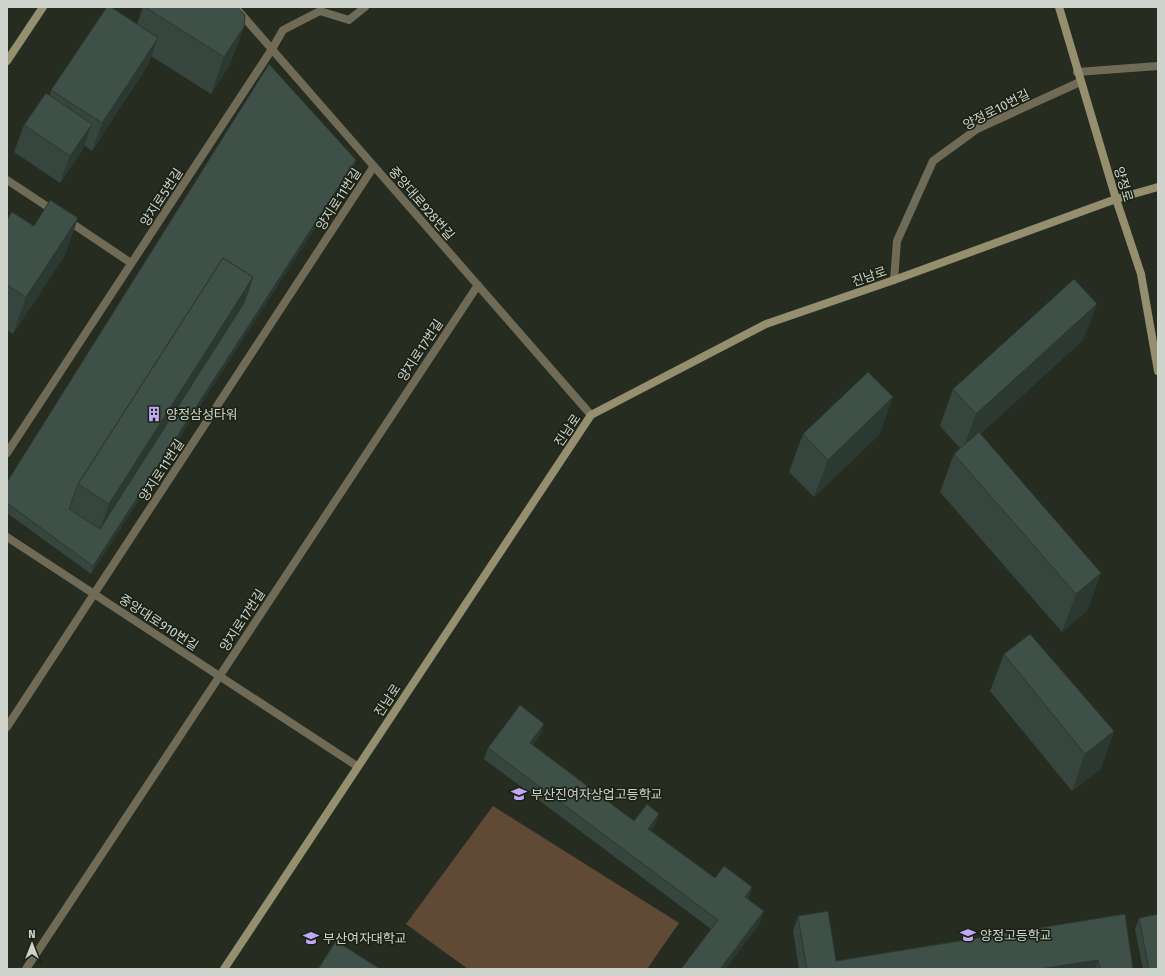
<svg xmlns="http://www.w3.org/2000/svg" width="1165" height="976" font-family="'Fira Sans','Noto Sans KR',sans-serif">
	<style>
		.green { fill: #614a35 }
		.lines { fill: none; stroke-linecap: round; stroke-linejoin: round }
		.lane { stroke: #6f6b57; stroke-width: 8 }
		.street { stroke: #6f6b57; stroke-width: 8 }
		.secondary { stroke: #968f6f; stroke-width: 8 }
		.wall { fill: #36453e }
		.shaded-wall { fill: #2c3832 }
		.building { fill: #3f5048; stroke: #2c3832; fill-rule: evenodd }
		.labels { text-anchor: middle; stroke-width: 3.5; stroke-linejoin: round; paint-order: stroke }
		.street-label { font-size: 13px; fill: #ced3cb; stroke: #1c2316 }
		.poi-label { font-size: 13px; fill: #ced3cb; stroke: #1c2316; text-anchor: start }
	</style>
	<rect width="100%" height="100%" fill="#262d20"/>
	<path class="green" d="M493,806l186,117 -32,46h-179l-62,-45z"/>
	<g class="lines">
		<path class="lane" d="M272,49l11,-19 37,-19 29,9 16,-13
			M1077,72l81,-6
			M894,280l3,-39 36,-80 44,-32 103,-47"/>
		<path class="street" d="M235,7l356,408
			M7,180l47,31
			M67,220l64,43
			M7,453l265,-404
			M7,537l350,229
			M7,727l367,-561
			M26,969l452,-684"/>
		<path class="secondary" d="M1059,7l57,192 25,75 17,97
			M7,61l36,-54
			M224,969l367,-554 175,-91 128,-44 222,-81 42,-12"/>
	</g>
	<path class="wall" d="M143,7h94l7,20 -14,37 -19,30 -60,-38 -3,9 -56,86 -8,-6 -2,6 -22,32 -46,-31 10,-27 26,-30 1,-5 86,-66z
		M356,160l-2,8 -263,406 -84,-61v-31z
		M78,218l-13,37 -52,79 -6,-4v-110l27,6z
		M1097,304l-14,36 -103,94 121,139 -14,38 -25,21 -122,-140 14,-38 6,-6 -20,-22 13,-37z
		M893,397l-14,38 -65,62 -25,-25 14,-38z
		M1004,654l110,77 -13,37 -29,23 -82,-100z
		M540,735l-7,10 101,76 21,4 -4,6 64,47 37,9 -4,12 12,24 -35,46h-44l30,-40 -227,-170 4,-11z
		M1125,914l8,55h-334l-6,-38 5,-15 38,45z
		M1139,918l19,51h-15l-8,-40z"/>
	<path class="shaded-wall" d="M244,27l-14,37 -19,30 13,-37z
		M158,38l-10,27 -56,86 10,-28z
		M92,124l-10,27 -22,32 10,-27z
		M356,160l-2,8 -263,406 2,-8z
		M78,218l-13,37 -52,79 13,-37z
		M253,277l-12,33 -144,227 12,-33z
		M1097,304l-14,36 -121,111 14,-37z
		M893,397l-14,38 -65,62 14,-37z
		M1101,573l-14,38 -25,21 14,-38z
		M544,724l-4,11 -14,19 4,-11z
		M1114,731l-13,37 -29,23 13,-37z
		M659,814l-4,11 -11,15 4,-11z
		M752,887l-4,11 -7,10 4,-11z
		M764,911l-4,12 -35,46h-5z
		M1098,960l-3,9h-55z"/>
	<path class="building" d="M107,7h4l47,31 -56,85 -51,-33z
		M145,7h92l8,8 -1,12 -20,30z
		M269,64l87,96 -263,406 -86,-63v-21zM223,258l30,19 -9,26 -144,226 -31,-20 9,-25z
		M46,93l46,31 -22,32 -46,-31z
		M50,200l28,18 -52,79 -19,-12v-65l5,-8 22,14z
		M223,258l30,19 -144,227 -31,-20z
		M1074,279l23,25 -121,110 -23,-25z
		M868,372l25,25 -65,63 -25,-26z
		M979,432l122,141 -25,21 -122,-140z
		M1030,634l84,97 -29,23 -81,-100z
		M520,705l24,19 -14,19 104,78 13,-17 12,10 -11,15 67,49 9,-12 28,21 -7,10 19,14 -44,58h-39l37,-49 -230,-172z
		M828,911l8,50 289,-47 8,55h-33l-2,-9 -58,9h-233l-9,-53z
		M1158,914v55h-9l-10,-51z
		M336,941l44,28h-62z"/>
	<defs>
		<symbol id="building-bare" viewBox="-9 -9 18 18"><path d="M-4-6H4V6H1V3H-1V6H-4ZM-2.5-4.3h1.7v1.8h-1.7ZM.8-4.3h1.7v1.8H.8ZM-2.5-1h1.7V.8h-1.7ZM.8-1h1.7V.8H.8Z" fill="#bfa9f4" stroke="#1c2316" stroke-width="2.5" paint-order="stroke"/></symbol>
		<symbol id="school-bare" viewBox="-9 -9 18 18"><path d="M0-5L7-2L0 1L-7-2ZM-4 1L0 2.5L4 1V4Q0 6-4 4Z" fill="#bfa9f4" stroke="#1c2316" stroke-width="2.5" paint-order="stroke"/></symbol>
		<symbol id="university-bare" viewBox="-9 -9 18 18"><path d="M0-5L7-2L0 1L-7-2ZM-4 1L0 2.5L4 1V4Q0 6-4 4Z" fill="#bfa9f4" stroke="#1c2316" stroke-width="2.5" paint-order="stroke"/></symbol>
	</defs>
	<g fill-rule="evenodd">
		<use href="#building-bare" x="143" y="403" width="22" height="22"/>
		<use href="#school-bare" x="508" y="783" width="22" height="22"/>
		<use href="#school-bare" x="957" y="924" width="22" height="22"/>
		<use href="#university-bare" x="300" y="927" width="22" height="22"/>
	</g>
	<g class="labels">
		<g class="street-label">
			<text transform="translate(996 109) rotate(-27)" y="5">양정로10번길</text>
			<text transform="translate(1124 184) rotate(73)" y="5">양정로</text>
			<text transform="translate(161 197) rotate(-57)" y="5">양지로5번길</text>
			<text transform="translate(338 199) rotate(-57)" y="5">양지로11번길</text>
			<text transform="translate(422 203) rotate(49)" y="5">중앙대로928번길</text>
			<text transform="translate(869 276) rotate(-19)" y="5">진남로</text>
			<text transform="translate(420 350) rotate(-57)" y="5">양지로17번길</text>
			<text transform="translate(567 430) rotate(-56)" y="5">진남로</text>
			<text transform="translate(161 470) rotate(-57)" y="5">양지로11번길</text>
			<text transform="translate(242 620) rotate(-57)" y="5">양지로17번길</text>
			<text transform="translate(159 622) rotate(33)" y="5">중앙대로910번길</text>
			<text transform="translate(387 700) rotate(-56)" y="5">진남로</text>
		</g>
		<g class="poi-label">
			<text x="166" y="419">양정삼성타워</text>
			<text x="531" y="799">부산진여자상업고등학교</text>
			<text x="980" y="940">양정고등학교</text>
			<text x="323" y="943">부산여자대학교</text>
		</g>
	</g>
	<rect width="1165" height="976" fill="none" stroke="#ced3cb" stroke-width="16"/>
	<g transform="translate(32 944)" stroke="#1c2316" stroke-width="3" paint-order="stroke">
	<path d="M0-3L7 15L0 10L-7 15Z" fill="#ced3cb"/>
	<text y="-6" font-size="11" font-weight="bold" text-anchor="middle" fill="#ced3cb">N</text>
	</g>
</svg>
